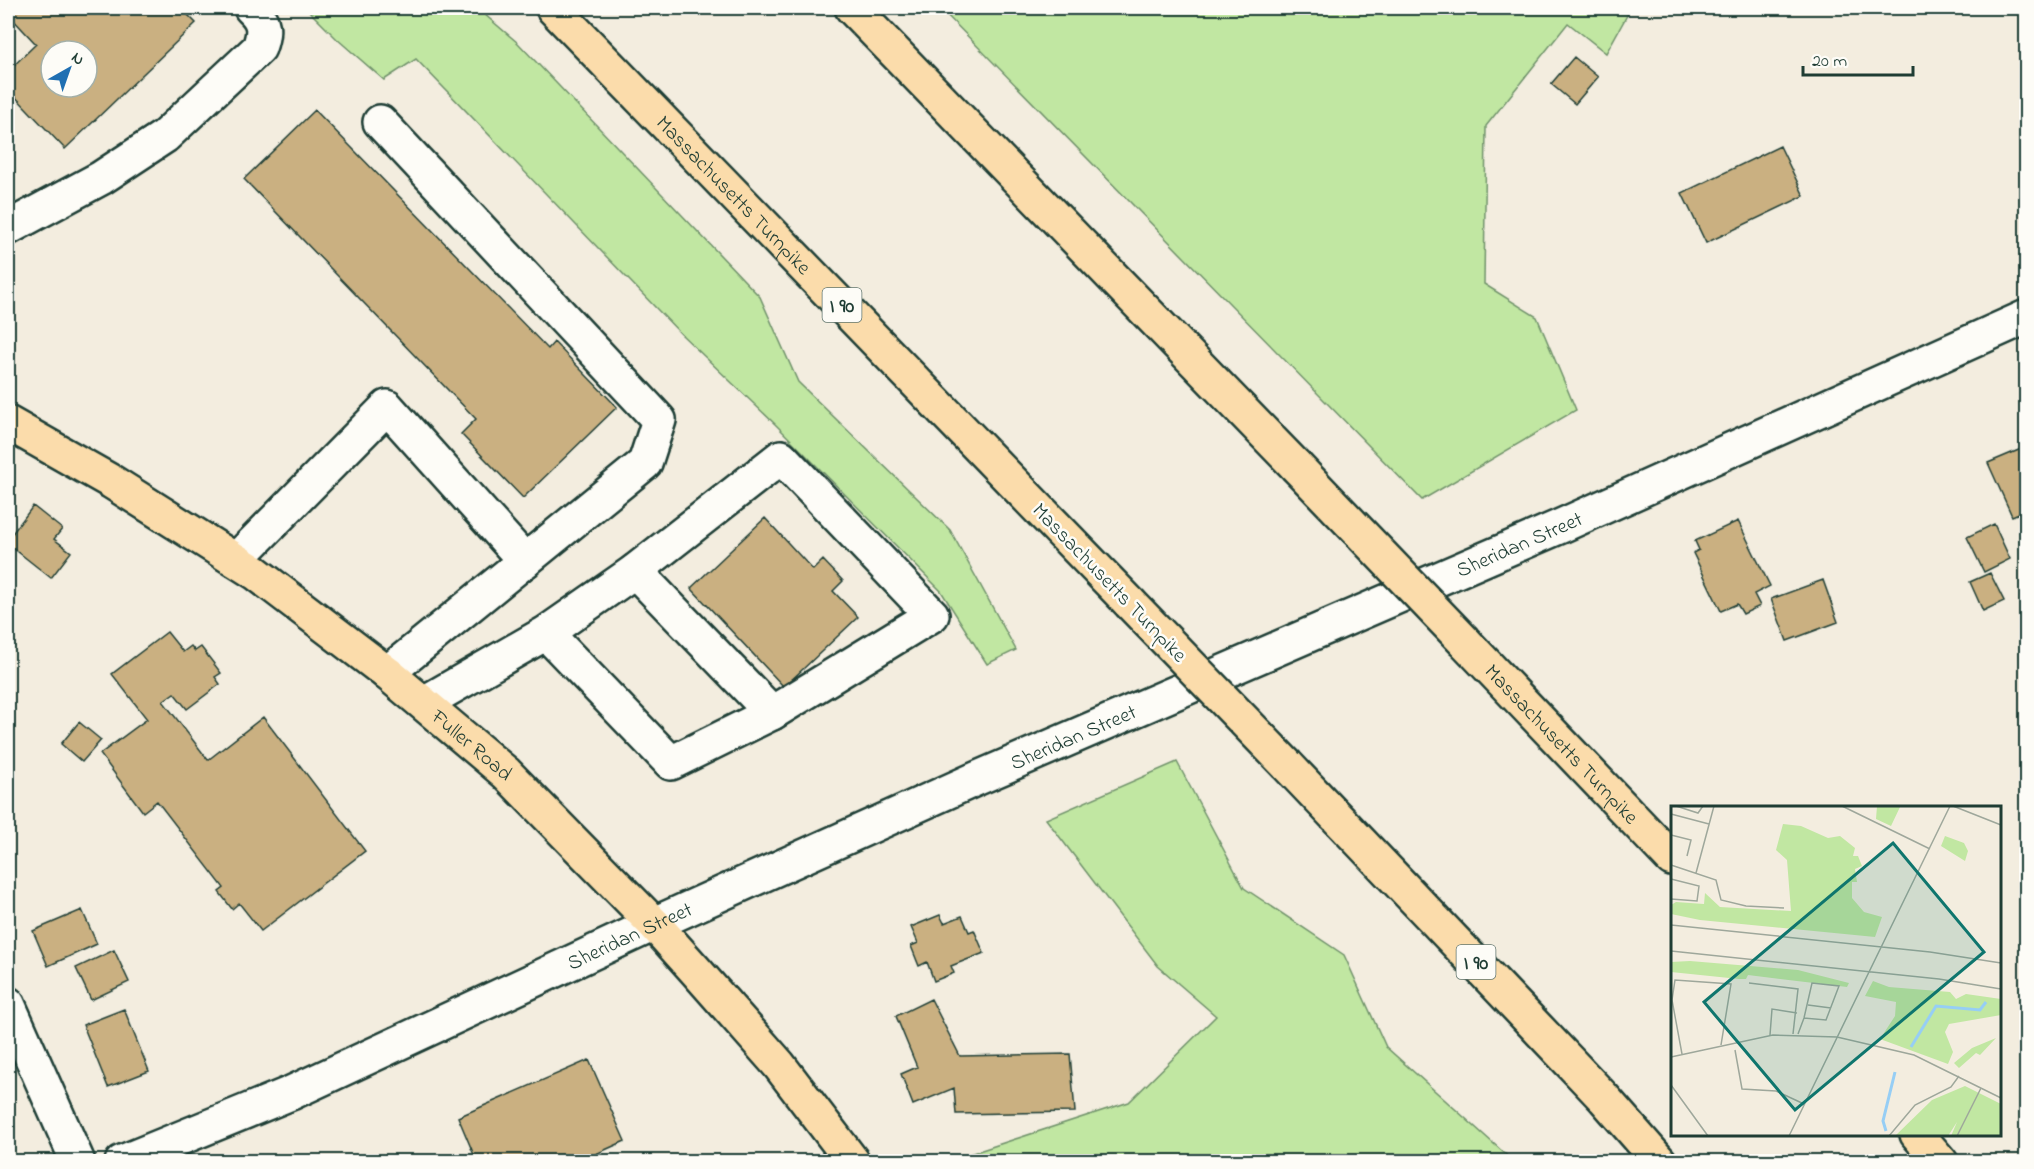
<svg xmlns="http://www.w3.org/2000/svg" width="2034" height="1169" font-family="'Indie Flower',sans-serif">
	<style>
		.green { fill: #c1e7a2; stroke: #70926b; stroke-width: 1.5 }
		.building { fill: #cab081; stroke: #1f3d34; stroke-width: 1.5; fill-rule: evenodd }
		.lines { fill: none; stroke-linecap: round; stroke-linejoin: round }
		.minor-casing { stroke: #1f3d34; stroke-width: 38 }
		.major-casing { stroke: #1f3d34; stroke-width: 38 }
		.highway-casing { stroke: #1f3d34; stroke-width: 38 }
		.minor { stroke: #fdfcf7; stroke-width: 33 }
		.major { stroke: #fbdcab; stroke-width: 33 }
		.highway { stroke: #fbdcab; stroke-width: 33 }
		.highway-bridge-casing { stroke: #1f3d34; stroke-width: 38; stroke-linecap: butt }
		.highway-bridge { stroke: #fbdcab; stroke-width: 33 }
		.labels { text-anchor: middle; stroke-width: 5; stroke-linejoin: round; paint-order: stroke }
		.shield { fill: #fdfcf7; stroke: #62766e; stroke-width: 1.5 }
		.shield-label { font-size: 20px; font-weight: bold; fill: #1f3d34 }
		.street-label { font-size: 21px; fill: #1f3d34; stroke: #fdfcf7 }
		.inset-river { fill: none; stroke: #96cef5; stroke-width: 3 }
		.inset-road { fill: none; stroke: #9ea79b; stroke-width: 1.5 }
		.view { fill: #0f766e; fill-opacity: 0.15; stroke: #0f766e; stroke-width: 3 }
		.inset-edge { fill: none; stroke: #1f3d34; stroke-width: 3 }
	</style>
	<rect width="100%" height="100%" fill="#f3eddf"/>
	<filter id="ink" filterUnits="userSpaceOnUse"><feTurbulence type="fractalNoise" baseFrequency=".0167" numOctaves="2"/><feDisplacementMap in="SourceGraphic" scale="12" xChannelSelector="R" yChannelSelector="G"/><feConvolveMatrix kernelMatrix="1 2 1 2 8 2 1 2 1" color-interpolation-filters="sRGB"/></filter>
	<g filter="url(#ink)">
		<path class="green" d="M306,8h171l41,35 242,254 38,85 152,148 66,120 -29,14 -46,-73 -165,-166 -95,-91 -265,-275 -32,21 -47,-41z
			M940,8h691l-25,45 -38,-30 -82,103 -2,158 53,33 39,93 -154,90z
			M1177,762l67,126 100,67 42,92 127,114h-565l181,-59 87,-86 -58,-50 -112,-147z"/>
		<path class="building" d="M8,8h173l15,15 -131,126 -57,-60v-18l28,-27 -28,-30zM51,51h36v36h-36z
			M1574,57l24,20 -23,27 -24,-20z
			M315,110l233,239 6,-7 63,65 -94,91 -62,-64 15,-15 -232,-240z
			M1780,146l24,50 -98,47 -24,-50z
			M2026,447v63l-14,6 -24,-53z
			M33,506l29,23 -8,10 17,13 -20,26 -43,-34v-5z
			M765,518l48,52 10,-10 20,21 -10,10 25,26 -74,70 -93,-99z
			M1738,521l32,65 -16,8 6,12 -17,8 -6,-10 -16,7 -28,-58 6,-3 -4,-9z
			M1994,524l16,35 -26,13 -17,-35z
			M1990,573l14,28 -21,10 -13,-29z
			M1823,580l15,42 -51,19 -16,-42z
			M167,632l16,20 8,-6 4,5 6,-4 20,26 -6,4 5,7 -33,25 -13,-16 -11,8 45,59 55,-43 102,134 -104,80 -22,-28 -7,6 -13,-17 5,-4 -67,-87 -14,11 -43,-58 47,-35 -35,-45z
			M79,722l22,18 -19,22 -21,-18z
			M82,910l15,34 -49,22 -15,-35z
			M940,915l4,8 18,-7 7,16 5,-2 10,23 -33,13 3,7 -20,8 -7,-19 -8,4 -8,-20 7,-3 -7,-16z
			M114,950l15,32 -38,18 -15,-32z
			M931,999l29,57 110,-2 5,58 -119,2 -2,-26 -41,17 -12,-31 16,-7 -21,-51z
			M124,1009l25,62 -41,16 -25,-62z
			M589,1060l36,81 -47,21h-101l-19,-45z"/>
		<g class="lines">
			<defs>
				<g id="minor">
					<path d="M380,122l279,298 -14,43 -258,210"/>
					<path d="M8,228l93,-50 64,-42 94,-88c6,-17 6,-27 -8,-40"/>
					<path d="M236,560l151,-153 138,154"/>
					<path d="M635,571l137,142"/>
					<path d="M424,703l122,-70 125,130 101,-50 160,-98 -151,-158 -146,114 -89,62"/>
					<path d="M8,1004l70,158"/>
					<path id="s1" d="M122,1162l169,-69 363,-169 324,-146 583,-252 465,-209"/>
				</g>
				<g id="major">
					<path id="s2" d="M8,423l104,59 144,91 131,100 119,100 148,151 43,48 82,93 74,97"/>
				</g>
				<g id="highway">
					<path id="s3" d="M553,8l577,595"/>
					<path d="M852,8l444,458"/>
					<path id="s4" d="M1464,641l208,218"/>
					<path d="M1287,765l317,333 56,64"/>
					<path d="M1917,1134l24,28"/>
				</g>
			</defs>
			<use href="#minor" class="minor-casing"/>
			<use href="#major" class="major-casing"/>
			<use href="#highway" class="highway-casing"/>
			<use href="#minor" class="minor"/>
			<use href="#major" class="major"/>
			<use href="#highway" class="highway"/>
			<defs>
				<path id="highway-bridge" d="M1296,466l168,175
					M1130,603l157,162"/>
			</defs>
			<use href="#highway-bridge" class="highway-bridge-casing"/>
			<use href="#highway-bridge" class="highway-bridge"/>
		</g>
	</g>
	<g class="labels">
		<g class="shield">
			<rect x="822.5" y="288" width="39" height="34" rx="4.5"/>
			<rect x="1456.5" y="945" width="39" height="34" rx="4.5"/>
		</g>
		<g class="shield-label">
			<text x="842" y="312">I 90</text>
			<text x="1476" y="969">I 90</text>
		</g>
		<g class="street-label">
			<text dy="7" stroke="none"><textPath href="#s3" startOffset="260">Massachusetts Turnpike</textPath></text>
			<text dy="7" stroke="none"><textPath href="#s1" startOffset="1528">Sheridan Street</textPath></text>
			<text transform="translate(1110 582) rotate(46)" y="7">Massachusetts Turnpike</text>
			<text dy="7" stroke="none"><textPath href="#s1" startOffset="1042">Sheridan Street</textPath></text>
			<text dy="7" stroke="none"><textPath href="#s4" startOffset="142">Massachusetts Turnpike</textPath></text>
			<text dy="7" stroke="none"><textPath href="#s2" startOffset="566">Fuller Road</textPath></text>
			<text dy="7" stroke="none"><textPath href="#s1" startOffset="556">Sheridan Street</textPath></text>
		</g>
	</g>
	<g transform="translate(1671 806)">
		<rect width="330" height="330" fill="#f3eddf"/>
		<path d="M206,0l23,1 -9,19 -15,-7zM112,18l18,2 27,12 12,-2 15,12 -2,8h5l4,10 -7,3 2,13h-5v16l12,14 18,5 -7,20 -175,-17 -29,-6v-9l5,-3 28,2 1,-11 15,14 71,4 -4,-51 -11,-10zM274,30l19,7 4,8 -3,10 -24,-15zM19,155l108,9 51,13 -2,4 -99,-12 -2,4h-7l-68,-7v-10zM202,175l16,6 61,5 6,7 10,-5 35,5v16l-52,9 -4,8 8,20 -5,12 -68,-25 15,-23 1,-14 -31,-6zM325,232l-16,17 -4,-2 -17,15 -5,-5 18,-15zM294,280l36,18v32h-50l6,-14 -9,14h-53l37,-36z" fill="#c1e7a2"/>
		<path class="inset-river" d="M240,241l25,-41 44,4 6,-8M215,325l-3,-10 12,-49"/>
		<path class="inset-road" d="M5,0l22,7 5,-7M171,0l88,43M282,0l48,19M0,8l38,10M0,29l20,5 -4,16M0,59l45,15 5,20 25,6 38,2M25,67l18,-67M0,73l28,7 -2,15 -26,-2M0,119l259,27 71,11M0,145l268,28 62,10M78,177l49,6 -5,45M137,199l23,3M127,228l6,-16 22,2 13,-34 -27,-3 -8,35M99,229l2,-26 25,4M64,244l7,39 34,2 28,13M11,248l-10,-54 3,-20 56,4 -10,61M0,251l102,-22 64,2 77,18 87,43M0,279l37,51M118,330l161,-330M218,330l26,-31 36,-18 8,-11M286,330l24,-48"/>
		<path class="view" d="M222,37l91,109 -189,158 -91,-108z"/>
		<rect width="330" height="330" class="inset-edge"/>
	</g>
	<rect width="2034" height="1169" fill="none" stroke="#fdfcf7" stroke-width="30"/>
	<rect x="15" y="15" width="2004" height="1139" fill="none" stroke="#1f3d34" stroke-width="2" filter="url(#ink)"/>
	<g transform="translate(69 69) rotate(40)"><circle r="28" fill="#fdfcf7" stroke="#a4b0a9" stroke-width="1.5"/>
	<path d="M0-4.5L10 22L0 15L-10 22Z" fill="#1f6fb2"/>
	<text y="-9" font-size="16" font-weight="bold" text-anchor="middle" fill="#1f3d34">N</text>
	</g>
	<path d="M1803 66v9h110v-9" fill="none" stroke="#1f3d34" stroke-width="3"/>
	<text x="1812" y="66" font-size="18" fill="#1f3d34" stroke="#fdfcf7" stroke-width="4.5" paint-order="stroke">20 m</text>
</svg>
